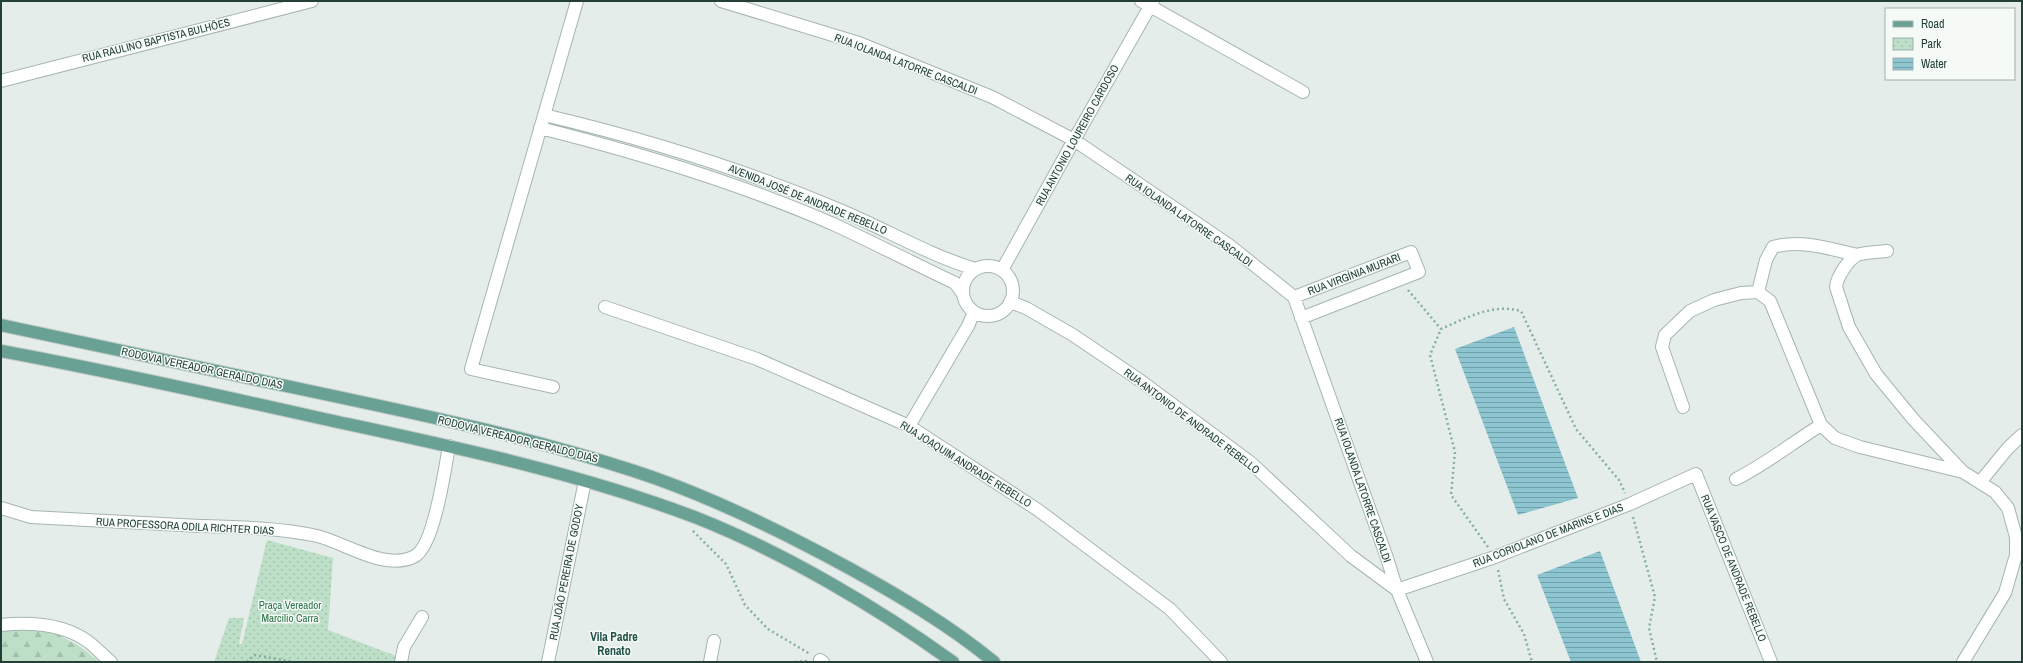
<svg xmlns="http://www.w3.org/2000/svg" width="2023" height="663" font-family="'Archivo Narrow',sans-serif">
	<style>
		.forest { fill: url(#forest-firs) }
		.park { fill: url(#park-dots) }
		.water { fill: url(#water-rules) }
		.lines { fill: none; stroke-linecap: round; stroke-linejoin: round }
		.minor-casing { stroke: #a6b5b0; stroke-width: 14 }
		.major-casing { stroke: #c1c9c7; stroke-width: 14 }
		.path { stroke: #85b0a3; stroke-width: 2.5; stroke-dasharray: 2 3; stroke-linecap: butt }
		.minor { stroke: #fff; stroke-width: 12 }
		.major { stroke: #69a294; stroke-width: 12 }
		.labels { text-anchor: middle; stroke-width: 3; stroke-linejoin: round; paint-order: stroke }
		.street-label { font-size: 11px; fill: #233f38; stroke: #f5faf7 }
		.park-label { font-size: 11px; fill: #2e754b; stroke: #f5faf7 }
		.neighbourhood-label { font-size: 12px; font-weight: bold; fill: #1f5145; stroke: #f5faf7 }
	</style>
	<defs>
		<pattern id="forest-firs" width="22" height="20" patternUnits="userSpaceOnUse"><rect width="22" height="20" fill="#bddec7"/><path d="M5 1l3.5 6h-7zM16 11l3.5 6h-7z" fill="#a2c0ac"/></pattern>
		<pattern id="park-dots" width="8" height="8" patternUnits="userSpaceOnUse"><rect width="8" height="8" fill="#bddec7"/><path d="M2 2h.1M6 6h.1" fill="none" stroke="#a2c0ac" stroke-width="1.8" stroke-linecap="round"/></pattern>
		<pattern id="water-rules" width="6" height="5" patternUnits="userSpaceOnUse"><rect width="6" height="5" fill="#8dc5d1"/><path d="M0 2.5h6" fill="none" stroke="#73a1ab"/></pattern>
	</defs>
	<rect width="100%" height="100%" fill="#e4ede9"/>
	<path class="forest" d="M1,626l43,1 35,19 21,16h-99z"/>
	<path class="park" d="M267,540l66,18 -5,72 68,26 -2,6h-180l15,-44h15l-5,26h3z"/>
	<path class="water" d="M1514,327l64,171 -60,17 -63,-166z
		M1600,551l41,111h-70l-34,-87z"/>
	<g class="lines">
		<defs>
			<path id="minor" d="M721,1l138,42 133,54 82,43 155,105 65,52 93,261 10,32 30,72
				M1141,1l162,91
				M1,81l311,-80
				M544,115c102,24 199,54 296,95 45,19 89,45 135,59
				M540,128c100,25 199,55 293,96 41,19 82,40 122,59l8,11
				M1887,251c-9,1 -22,1 -30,4 -9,5 -20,22 -21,32l13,40 27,47 37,45 50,53
				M963 291a25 25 0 1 1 50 0a25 25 0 1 1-50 0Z
				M1002,270l72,-130 79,-139
				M1758,292l8,-32 7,-13c27,-8 57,2 84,8
				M1294,297l117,-45 8,20 -118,46
				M1010,302l16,6 47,27 68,46 109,81 101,94 46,34
				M605,307l152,52 152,67 129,84 132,99 51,53
				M553,387l-82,-18 106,-368
				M1683,407l-21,-60 3,-12 25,-24 24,-11 27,-7 17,-1 12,9 51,124 14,13 25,9 103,25 32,20 13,16 8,29v18l-11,38 -42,69
				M909,426l59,-100 6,-14
				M1736,479c30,-15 56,-36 85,-54
				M1981,481l27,-33 14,-13
				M1,508l30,9c57,3 113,6 169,9 37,1 81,2 117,10 29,7 69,36 98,20 19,-10 30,-87 34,-110
				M1397,590l98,-33 135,-53 66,-30 75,188
				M1,625c30,-3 64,-1 89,18 7,6 14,13 21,19
				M820,660l3,2
				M401,662l3,-15 18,-30
				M548,662l37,-181
				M710,662l4,-21"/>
			<path id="major" d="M1,325c108,23 215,46 323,69 104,22 208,44 310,77 74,24 145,59 213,96 51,28 102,58 147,95
				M1,351c108,20 216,44 323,68 125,27 253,53 373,99 86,34 181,90 256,144"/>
		</defs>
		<use href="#minor" class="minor-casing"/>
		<use href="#major" class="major-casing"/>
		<path class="path" d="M1408,290l33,39
			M1633,517l22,80 -6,31 8,34
			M693,531l33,33 19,41 23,24 42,25
			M1488,547l-37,-52 4,-43 -25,-97 11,-26c25,-11 52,-26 80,-18l55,118 43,51 6,13
			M1498,570l6,29 20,35 8,28
			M247,662l7,-7 40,7
			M795,662l13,-1"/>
		<use href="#minor" class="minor"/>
		<use href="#major" class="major"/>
	</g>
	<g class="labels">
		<g class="street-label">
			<text transform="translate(156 40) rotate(-14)" y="4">RUA RAULINO BAPTISTA BULHÕES</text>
			<text transform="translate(906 64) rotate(21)" y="4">RUA IOLANDA LATORRE CASCALDI</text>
			<text transform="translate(1077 135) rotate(-61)" y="4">RUA ANTONIO LOUREIRO CARDOSO</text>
			<text transform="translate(808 199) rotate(22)" y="4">AVENIDA JOSÉ DE ANDRADE REBELLO</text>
			<text transform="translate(1189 220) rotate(35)" y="4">RUA IOLANDA LATORRE CASCALDI</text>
			<text transform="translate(1354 274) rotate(-21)" y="4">RUA VIRGÍNIA MURARI</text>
			<text transform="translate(202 368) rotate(12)" y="4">RODOVIA VEREADOR GERALDO DIAS</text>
			<text transform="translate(1192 421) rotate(37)" y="4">RUA ANTONIO DE ANDRADE REBELLO</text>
			<text transform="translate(518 439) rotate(14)" y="4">RODOVIA VEREADOR GERALDO DIAS</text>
			<text transform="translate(966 464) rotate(32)" y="4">RUA JOAQUIM ANDRADE REBELLO</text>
			<text transform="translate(1363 490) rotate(71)" y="4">RUA IOLANDA LATORRE CASCALDI</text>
			<text transform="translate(185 526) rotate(3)" y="4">RUA PROFESSORA ODILA RICHTER DIAS</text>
			<text transform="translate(1548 535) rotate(-21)" y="4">RUA CORIOLANO DE MARINS E DIAS</text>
			<text transform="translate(1734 568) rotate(68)" y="4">RUA VASCO DE ANDRADE REBELLO</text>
			<text transform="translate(566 572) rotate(-79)" y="4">RUA JOÃO PEREIRA DE GODOY</text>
		</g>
		<g class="park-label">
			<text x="290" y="609">Praça Vereador<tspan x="290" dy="13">Marcilio Carra</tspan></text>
		</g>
		<g class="neighbourhood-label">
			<text x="614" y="641">Vila Padre<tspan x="614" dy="14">Renato</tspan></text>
		</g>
	</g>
	<rect width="2023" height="663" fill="none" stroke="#233f38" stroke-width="4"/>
	<rect x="1885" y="8" width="130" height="72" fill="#f5faf7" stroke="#a1afab"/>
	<rect x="1893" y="21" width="20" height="6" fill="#69a294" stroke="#a1afab"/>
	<text x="1921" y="28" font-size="12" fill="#233f38">Road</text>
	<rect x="1893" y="38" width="20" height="12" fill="url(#park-dots)" stroke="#a1afab"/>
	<text x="1921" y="48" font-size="12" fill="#233f38">Park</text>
	<rect x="1893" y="58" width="20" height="12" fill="url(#water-rules)" stroke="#a1afab"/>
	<text x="1921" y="68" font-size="12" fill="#233f38">Water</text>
</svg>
